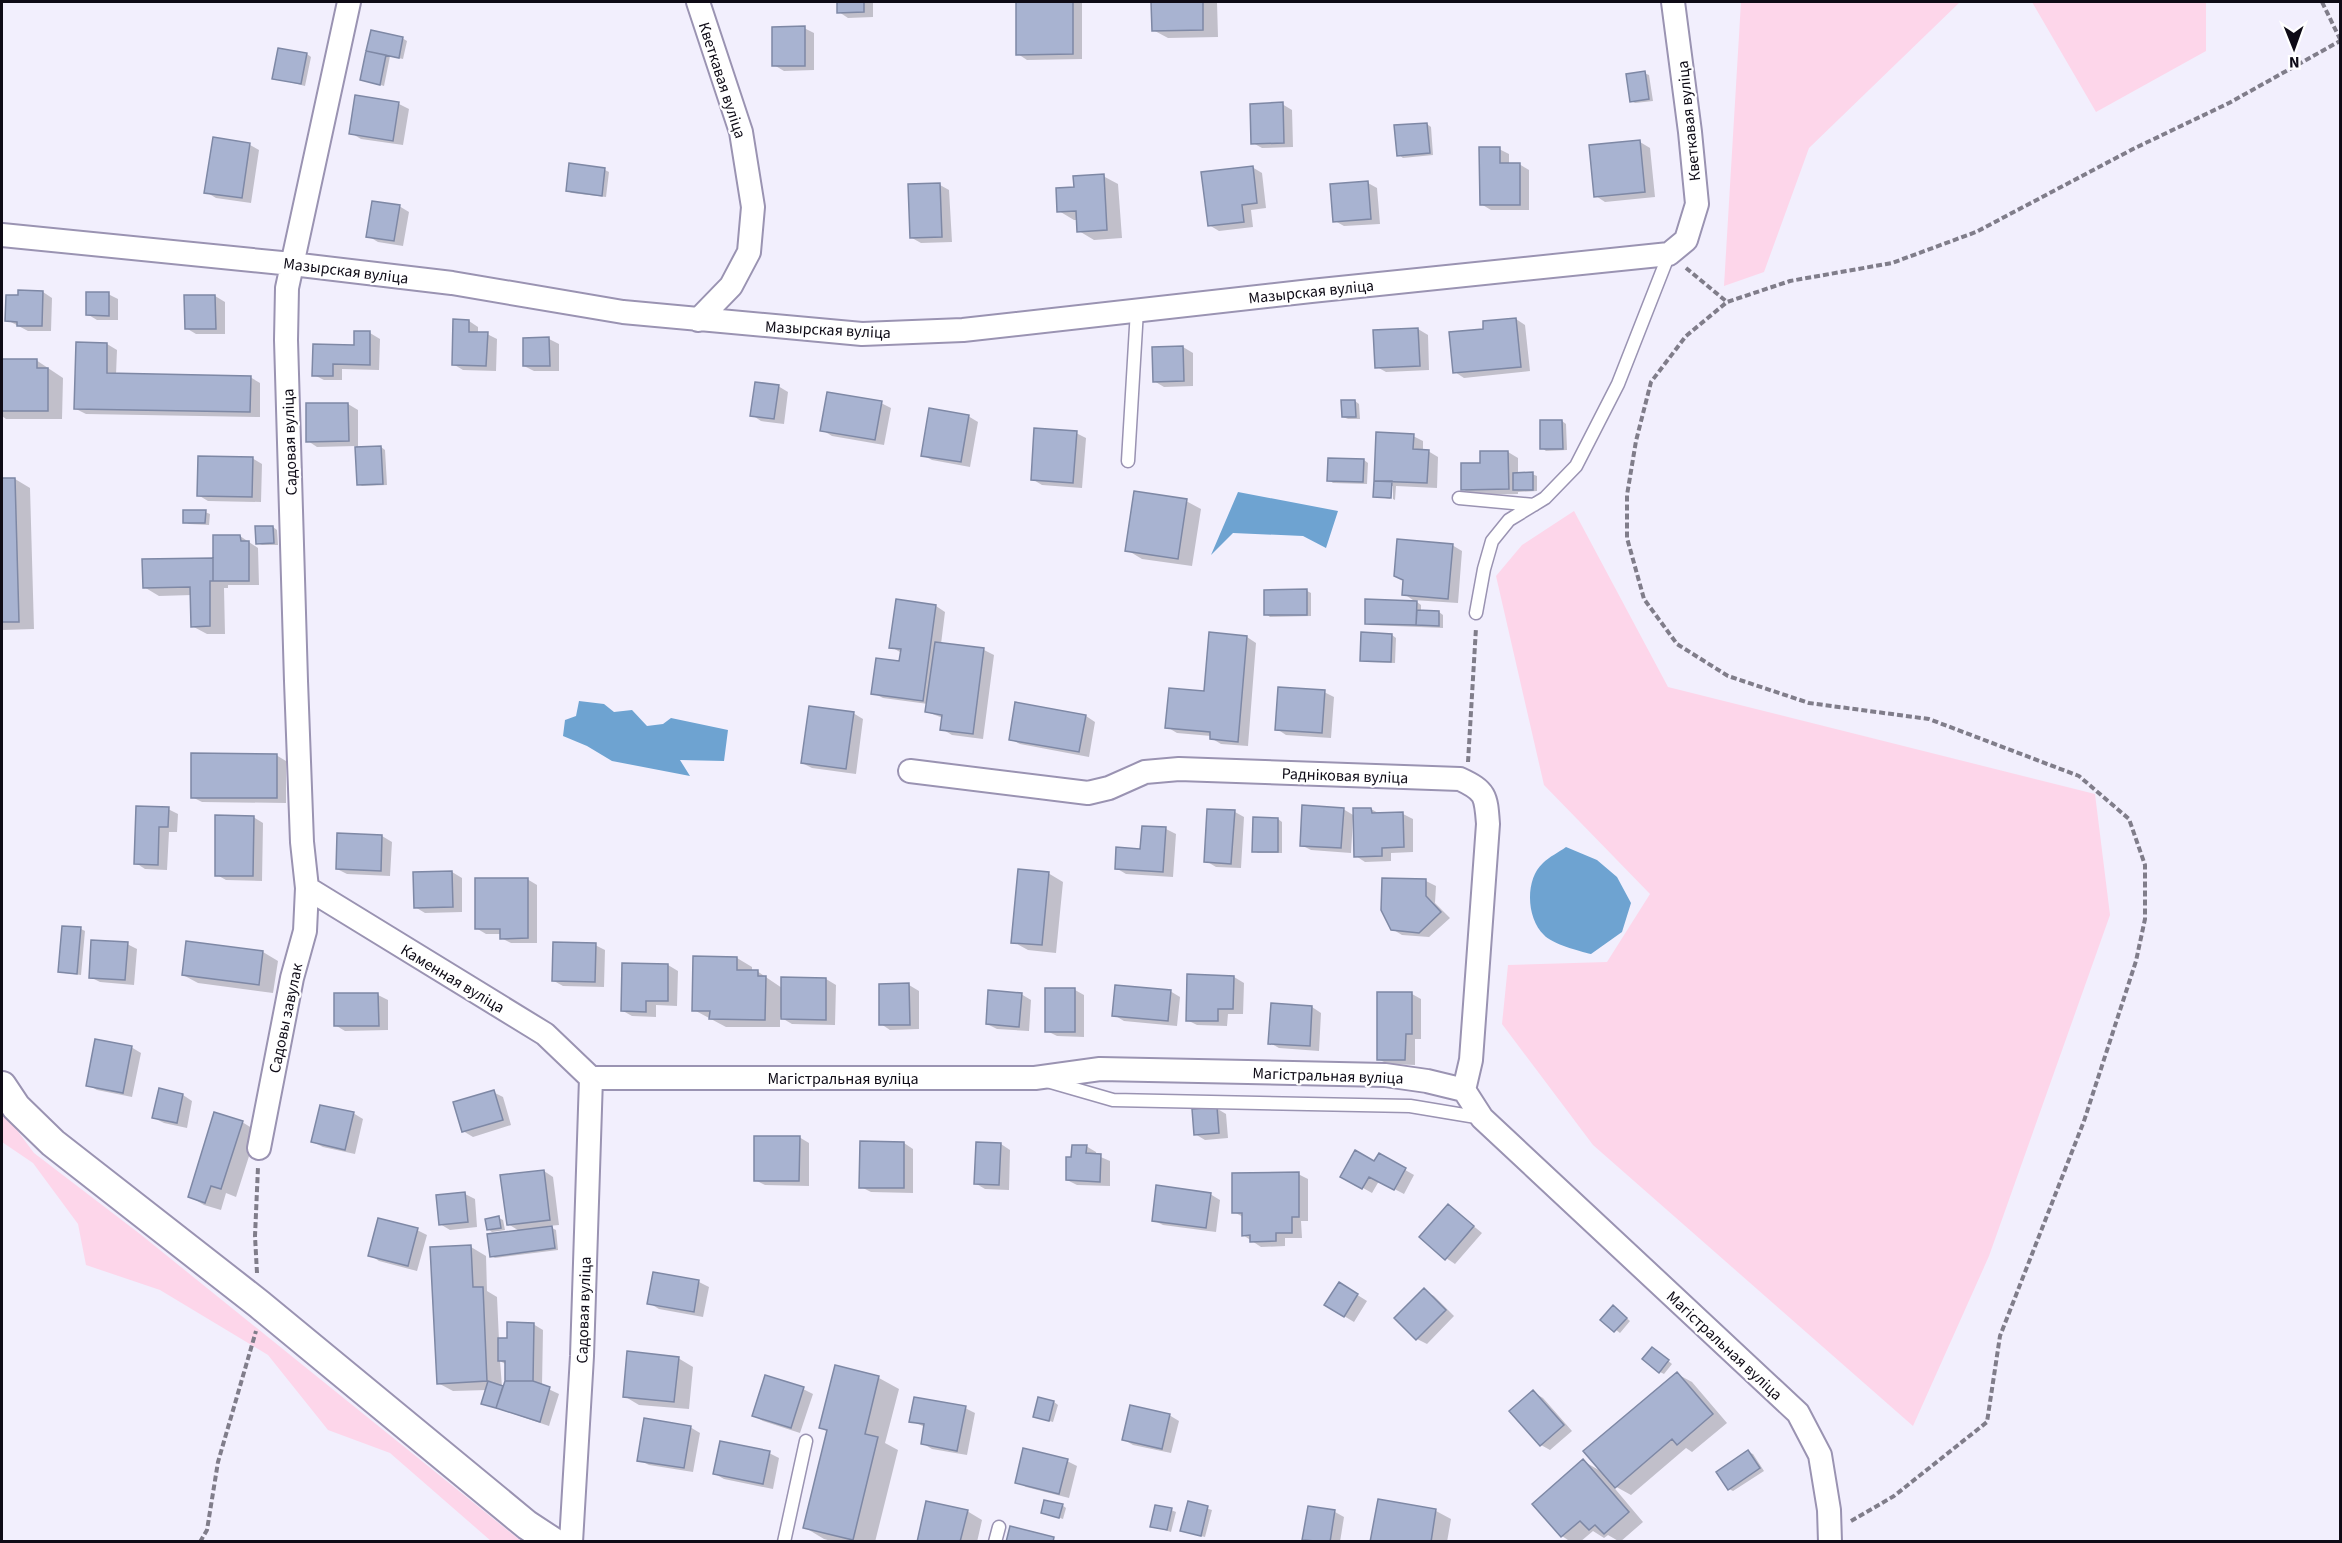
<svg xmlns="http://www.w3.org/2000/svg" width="2342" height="1543" font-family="'Source Sans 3',sans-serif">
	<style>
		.green { fill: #fdd6ea }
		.water { fill: #6ea3d1 }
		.shadow { fill: #0003; fill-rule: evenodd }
		.building { fill: #a8b3d1; stroke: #7e88a5; stroke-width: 1.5 }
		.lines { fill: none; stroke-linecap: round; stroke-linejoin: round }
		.service-casing { stroke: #9a93b2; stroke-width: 15 }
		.minor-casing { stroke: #9a93b2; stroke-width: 26 }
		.tertiary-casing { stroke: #9a93b2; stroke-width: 32 }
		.path { stroke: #807d8a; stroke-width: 4; stroke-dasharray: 6 3; stroke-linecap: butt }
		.service { stroke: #fff; stroke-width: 12 }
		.minor { stroke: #fff; stroke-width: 22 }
		.tertiary { stroke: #fff; stroke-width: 28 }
		.labels { text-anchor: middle; stroke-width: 4.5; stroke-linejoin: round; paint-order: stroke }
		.street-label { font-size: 16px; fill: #0e0b16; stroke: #fff }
	</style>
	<rect width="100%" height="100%" fill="#f2effd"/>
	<path class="green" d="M1741,2h219l-151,146 -45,124 -40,14z
		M2032,2h174v49l-110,61z
		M1574,511l94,176 427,107 15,121 -121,341 -76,170 -320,-281 -91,-121 6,-59 99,-3 43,-68 -106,-109 -48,-209 26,-31z
		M2,1110l32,43 106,81 381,307h-30l-101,-88 -62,-23 -60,-75 -108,-65 -74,-25 -8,-41 -45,-61 -31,-21z"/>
	<path class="water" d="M1238,492l100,19 -12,37 -23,-12 -70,-3 -22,22z
		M579,701l25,3 10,8 18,-2 15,16 16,-2 8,-6 57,12 -4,31 -44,-1 10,16 -78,-15 -25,-15 -24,-10 2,-16 11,-4z
		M1566,847l31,13 20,17 14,26 -9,29 -31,22c-12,-3 -39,-10 -47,-19 -18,-17 -19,-56 -1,-72 6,-6 16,-11 23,-16z"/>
	<path class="shadow" d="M838,2h35v15l-25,1 -9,-6z
		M1017,2h65v57l-55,1 -9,-6z
		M1153,2h64l1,35 -50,1 -15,-8z
		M804,28l10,5v37l-30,1 -10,-6z
		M402,38l5,3 -4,18 -13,-3 -6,30 -22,-7z
		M307,54l4,3 -6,29 -31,-8z
		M1644,73l5,2 4,26 -18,2 -4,-2z
		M357,97l42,7 10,5 -6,36 -42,-6 -10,-6z
		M1282,104l10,6 1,37 -31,1 -9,-5z
		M1427,124l4,3 2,28 -30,3 -4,-3z
		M214,139l36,6 9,5 -8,53 -35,-5 -10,-6z
		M1640,142l10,6 5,49 -50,5 -9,-6z
		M1499,149l10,5v10h10l10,6v40h-38l-10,-6z
		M570,165l35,5 4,2 -3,25 -34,-4 -5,-2z
		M1252,167l10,6 4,35 -15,2 2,17 -34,4 -10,-6z
		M1103,176l15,8 4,54 -28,2 -15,-9 -1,-11h-4l-15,-9 16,-23z
		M1368,183l9,5 3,36 -36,2 -9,-5z
		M940,185l9,5 3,52 -31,1 -9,-5z
		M399,206l10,6 -6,34 -25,-4 -10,-6z
		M43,292l9,6 -1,33h-23l-21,-11 13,-24z
		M108,294l10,5v21h-21l-10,-6z
		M215,296l10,6v32h-29l-10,-6 -1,-31z
		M1516,319l9,6 5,46 -66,7 -9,-6 30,-42z
		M469,321l9,6v6l9,1 10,5 -1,32 -33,-1 -10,-6z
		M1418,329l10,6 1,35 -43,2 -9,-5z
		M356,333h14l10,6 -1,31 -37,-1v11h-18l-10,-5 42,-28z
		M549,339l10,5v27h-25l-10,-5z
		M107,344l10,6 -1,25 134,2 10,6v34l-174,-3 -10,-5z
		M1183,347l10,6v33l-29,1 -10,-6z
		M2,360h34l27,18 -1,41h-56l-4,-3z
		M778,386l10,6 -4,32 -23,-3 -9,-6z
		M1355,401l4,3 1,15h-12l-5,-2z
		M881,403l10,5 -7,37 -52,-9 -10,-6z
		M348,404l10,6v38l23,-1 4,3 2,35 -25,1 -4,-2 -2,-38 -39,1 -9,-6z
		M968,416l10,6 -8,45 -38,-7 -10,-5z
		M1562,421l4,3 1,26 -21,1 -4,-3z
		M1076,433l10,5 -4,50 -40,-3 -10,-6z
		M1413,436l10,5v10h5l10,6 -1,31 -41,-2 -1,14 -2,-1v-13h-3v13l-15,-3z
		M1508,452l10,6v16h14l5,2v15l-19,1v2l-46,1 -9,-6 19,-25z
		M252,458l10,6 -1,38 -53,-1 -10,-6z
		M1364,460l4,3 -1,21 -34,-1 -4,-3z
		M2,479h13l15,9 4,141 -32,1z
		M1186,501l15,8 -9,57 -50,-7 -15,-9z
		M205,512l5,2 -1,11 -20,-1 -4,-2z
		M273,527l4,3 1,15h-16l-5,-2z
		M240,536l18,12 1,37h-31v3h-4l1,46h-18l-15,-8v-31l-33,1 -15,-9 68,-27z
		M1452,545l10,6 -4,52 -45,-3 -9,-6z
		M1307,591l4,2v23l-41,1 -4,-3z
		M1417,602l4,3v7h18l4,3v13l-73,-3 -4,-2z
		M936,606l9,6 -4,32 43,6 10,5 -11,84 -31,-4 -10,-6 1,-11 -16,-6 1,-8 -45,-6 -10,-5 28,-30 -1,-11 -9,-5z
		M1392,635l4,3 -1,25 -30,-1 -4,-2z
		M1247,637l9,6 -8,103 -27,-2 -10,-6v-2l-34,-3 -10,-6 38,-34z
		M1324,692l10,5 -3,41 -45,-3 -9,-6z
		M853,713l10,6 -7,55 -44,-6 -10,-5z
		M1086,716l9,6 -6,35 -69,-13 -10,-5z
		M276,755l10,6v42l-84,-1 -10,-5z
		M168,809l10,5 -1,18h-8l-2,38 -22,-1 -9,-6z
		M1343,809l12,7 16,-7 9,5h23l10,5v33l-22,1v8l-26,1 -9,-6 -1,-38h-2l-2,35 -40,-3 -10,-5z
		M1235,812l9,5 -3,51 -25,-1 -10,-6z
		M253,817l10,6 -1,58 -36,-1 -9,-5z
		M1254,819h24l4,3v31h-24l-4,-2z
		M1143,827l23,2 10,5 -3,43 -47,-3 -10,-6 26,-18z
		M382,836l10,6 -2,34 -43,-2 -10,-5z
		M452,872l10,6v34l-37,1 -10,-6v-34z
		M1048,873l15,9 -7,71 -28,-3 -15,-8z
		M527,879l10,6v58h-26l-10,-5v-4h-15l-10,-6z
		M1384,880l42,1 10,5 -1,17 15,15 -21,19 -27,-2 -10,-6z
		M81,929l4,2 -4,44 -17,-2 -4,-2z
		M127,944l10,5 -3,36 -34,-3 -10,-5z
		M595,945l10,5 -1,37 -41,-1 -9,-5z
		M263,952l15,9 -5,32 -75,-10 -15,-8z
		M737,958l15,9v4h5l25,17v-9h44l10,6 -1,40 -43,-1 -12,-7v10h-54l-32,-17z
		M624,965h44l10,6 -1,35 -21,-1v12l-24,-1 -9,-5z
		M1234,977l10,6 -1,31h-15l-1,12 -30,-1 -10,-5z
		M880,985h29l10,6v38l-29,1 -9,-6z
		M1075,990l9,5v42l-27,-1 -10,-5z
		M1170,991l10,6 -3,29 -53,-5 -10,-6z
		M1021,994l10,6 -2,31 -32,-2 -10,-5z
		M1412,994l9,5v40h-6v26l-27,-1 -10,-5z
		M378,995l10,5v30l-43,1 -10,-6z
		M1312,1007l9,6 -2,38 -40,-3 -9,-5z
		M131,1047l10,6 -9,44 -35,-7 -9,-5z
		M493,1092l10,5 8,28 -38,12 -10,-6z
		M183,1095l9,6 -5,27 -23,-5 -10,-5z
		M1216,1108l10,6 2,24 -23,2 -10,-6z
		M353,1113l10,6 -8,35 -32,-7 -10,-5z
		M242,1122l15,9 -21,66 -10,-4 -5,17 -17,-5 -15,-9z
		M799,1137l10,6v43l-44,-1 -10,-5z
		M904,1143l9,6v44l-42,-1 -10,-5z
		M1001,1144l9,6 -1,40 -24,-1 -10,-6z
		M1086,1146l10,6v3l14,6v25l-33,-1 -10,-5 6,-21z
		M1379,1155l35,20 -10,19 -25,-13 -7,12 -30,-17 33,-13z
		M544,1171l9,6 6,48 -11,1 8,4 2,20 -63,8 -4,-2 30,-24 -13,-8z
		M1298,1174l10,5v42h-7l1,17h-17v8l-24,1 -18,-12v-18l-9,-5z
		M465,1194l10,5 2,28 -27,3 -10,-6z
		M1210,1194l10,6 -4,32 -53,-7 -10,-5z
		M1449,1206l33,27 -27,31 -9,-6z
		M499,1218l4,2 2,10 -13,2 -4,-3z
		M417,1230l10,5 -10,36 -38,-10 -9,-6z
		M471,1247l15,9 1,35 10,6 2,43h9l25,-16 10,6 -1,56 17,8 -10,32 -62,-21v-15l-34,1 -15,-8zM500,1361l7,4 -3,23 -2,-1z
		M654,1274l45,8 10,5 -6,30 -44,-8 -10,-6z
		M1340,1284l27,17 -13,21 -10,-6z
		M1424,1290l10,6 20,20 -27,28 -10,-5z
		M1617,1310l13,11 -10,12 -18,-14z
		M1656,1351l16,13 -8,10 -4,-2z
		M678,1358l15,9 -4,42 -50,-4 -15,-9z
		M836,1367l43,11 20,11 -14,54 13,7 -23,92h-40l-11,-3 -20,-12 24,-95 -7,-4z
		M1677,1374l15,8 35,41 -35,29 -6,-4 -55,47 -20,-11 32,38 -23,20 -12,-7 -4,3 -11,-7 -13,11h-9l-9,-6 21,-75 21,12z
		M803,1389l10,5 -13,39 -37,-12 -9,-5z
		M1533,1392l10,6 29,33 -22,19 -9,-5z
		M1054,1402l4,3 -5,17 -19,-6z
		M965,1408l10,5 -8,42 -35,-6 -10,-6 3,-16 -14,-6z
		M1169,1415l10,6 -8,32 -38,-8 -10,-6z
		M690,1427l10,6 -7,39 -44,-7 -10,-5z
		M1748,1452l5,2 11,17 -31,20 -4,-2z
		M769,1453l10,5 -6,31 -49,-10 -9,-5z
		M1067,1461l10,5 -8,32 -43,-11 -9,-5z
		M1379,1501l57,10 15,8 -4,23h-75z
		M1189,1503l23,7 -7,27 -19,-5z
		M1062,1505l4,3 -3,11 -20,-7z
		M1171,1510l5,2 -5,20 -19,-6z
		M967,1511l15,9 -5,22h-59z
		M1335,1512l9,5 -4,25h-32l-4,-3z"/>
	<path class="building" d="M837,2h27v10l-27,1z
		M1016,2h57v52l-57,1z
		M1151,2h52v28l-51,1z
		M805,26v40h-33v-39z
		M371,30l32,7 -4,21 -33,-7z
		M278,48l29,5 -6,31 -29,-5z
		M366,51l20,4 -6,30 -20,-5z
		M1645,71l4,28 -19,3 -4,-28z
		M355,95l44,7 -6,39 -44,-7z
		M1283,102l1,41 -33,1 -1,-40z
		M1427,123l3,30 -33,3 -3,-31z
		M213,137l37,6 -8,55 -38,-5z
		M1640,140l5,52 -51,5 -5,-52z
		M1479,147h21v16h20v42h-40z
		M569,163l36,5 -3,28 -36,-5z
		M1253,166l4,37 -15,2 2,17 -36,4 -7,-54z
		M1104,174l3,56 -30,2 -1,-21 -19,1 -1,-24 18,-1 -1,-11z
		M1368,181l3,38 -38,3 -3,-38z
		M940,183l2,54 -32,1 -2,-54z
		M372,201l28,4 -6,36 -28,-4z
		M18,290l25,1 -1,35h-25v-4l-12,-1 1,-26h12z
		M86,292h23v24l-23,-1z
		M184,295h31l1,34h-31z
		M1516,318l5,49 -68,6 -4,-41 34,-3v-8z
		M453,319l16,1v12h19l-2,34 -34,-1z
		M1418,328l2,38 -45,2 -2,-38z
		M354,331h16v34l-37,-1v12h-21l1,-32 41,1z
		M549,337l1,29h-27v-28z
		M76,342l31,1v30l144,3 -1,36 -176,-3z
		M1183,346l1,35 -31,1 -1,-35z
		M2,359h35v9h11v43h-46z
		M755,382l24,3 -5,34 -24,-3z
		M827,392l55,9 -7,39 -55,-9z
		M1341,400h14l1,17h-14z
		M306,403h42l1,38 -43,1z
		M929,408l40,7 -8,47 -40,-6z
		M1540,420h22l1,29h-23z
		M1034,428l43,3 -4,52 -42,-3z
		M1376,432l38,2 -1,15 16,1 -2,33 -53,-2z
		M381,446l2,38 -26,1 -2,-38z
		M1480,451h28l1,38 -48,1v-27h19z
		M198,456l55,1 -1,40 -55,-1z
		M1328,458l36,1 -1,23 -36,-1z
		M1533,472v18h-20v-17z
		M2,478h13l4,144h-17z
		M1374,481h18l-1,17 -18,-1z
		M1134,491l53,8 -9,60 -53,-8z
		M183,510h23l-1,13h-22z
		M255,526h18l1,17 -18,1z
		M213,535h27l1,6h8v40h-36z
		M1397,539l56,5 -5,55 -46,-4 1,-15 -9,-4z
		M213,558v23h-3v45l-19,1 -1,-40 -47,1 -1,-29z
		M1307,589v26h-43v-25z
		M896,599l40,6 -13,96 -52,-7 5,-36 23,3 2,-12 -12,-1z
		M1365,599l52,2 -1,24 -51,-1z
		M1417,610l22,1v15l-23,-1z
		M1209,632l38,4 -9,106 -28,-3v-7l-45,-4 4,-40 35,3z
		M1361,632l31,2 -1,28 -31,-1z
		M935,642l49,6 -11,86 -33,-4 2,-15 -17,-3z
		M1278,687l47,3 -3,43 -47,-3z
		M1015,702l71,13 -7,37 -70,-12z
		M809,706l45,6 -8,57 -45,-6z
		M191,753l86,1v44h-86z
		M1302,805l42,3 -3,40 -41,-2z
		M136,806l33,1 -1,20h-9l-1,38 -24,-1z
		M1353,808h18l1,5 31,-1 1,35 -22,1v8l-28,1z
		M1207,809l28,1 -4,54 -27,-2z
		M215,815l39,1 -1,60h-38z
		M1253,817l25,1v34h-26z
		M1142,826l24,1 -3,45 -48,-3 1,-22 24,2z
		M337,833l45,2 -1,36 -45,-2z
		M1018,869l31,3 -7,73 -31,-2z
		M452,871l1,36 -39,1 -1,-36z
		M475,878h53v60l-28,1v-10h-25z
		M1382,878l44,1v17l15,16 -22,21 -28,-3 -10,-20z
		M62,926l19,1 -4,47 -19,-2z
		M91,940l37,2 -3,38 -36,-2z
		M186,941l77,10 -4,34 -77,-10z
		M553,942l43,1 -1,39 -43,-1z
		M693,956l44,1v13h21v6h8l-1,44 -56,-1 1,-8h-18z
		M622,963l46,1v37h-22v11l-25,-1z
		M1187,974l47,2 -1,33h-15v12h-32z
		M781,977l45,1v42l-45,-1z
		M909,983l1,42h-31v-41z
		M1115,985l56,5 -3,31 -56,-5z
		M1045,988h30v44h-30z
		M988,990l34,3 -3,34 -33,-3z
		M1377,992h35v42h-6l-1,26h-28z
		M334,993h44l1,33h-45z
		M1271,1003l41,3 -2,40 -42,-2z
		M95,1039l37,7 -9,47 -37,-7z
		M159,1088l24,6 -6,29 -25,-5z
		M494,1090l9,30 -41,12 -9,-30z
		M320,1105l34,7 -9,38 -34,-8z
		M1217,1107l2,26 -25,2 -2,-26z
		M214,1112l29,9 -22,68 -10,-3 -6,17 -17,-6z
		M754,1136h46l-1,45h-45z
		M860,1141l44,1v46h-45z
		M976,1142l25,1 -2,42 -25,-1z
		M1072,1145h15l-1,8 15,1 -1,28 -34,-2v-23h5z
		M1355,1150l19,11 5,-8 27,15 -12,22 -25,-13 -7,12 -22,-12z
		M544,1170l6,50 -43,5 -7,-50z
		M1299,1172v45h-7v16h-16v8l-26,1v-7l-8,1v-23h-10v-40z
		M1156,1185l55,8 -5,35 -54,-7z
		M465,1192l3,30 -29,3 -3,-30z
		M1448,1204l26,22 -29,34 -26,-23z
		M499,1216l2,12 -14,2 -2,-11z
		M378,1218l40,10 -10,38 -40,-10z
		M552,1226l3,22 -65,9 -3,-23z
		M471,1245l2,42h10l4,94 -50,3 -7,-137z
		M653,1272l46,8 -5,32 -47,-8z
		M1339,1282l19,12 -14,23 -20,-12z
		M1424,1288l22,22 -30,30 -22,-22z
		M1613,1305l14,13 -13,14 -14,-12z
		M507,1322l27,1 -1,58h-28v-20h-7v-23h9z
		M1652,1347l17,13 -10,13 -17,-14z
		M627,1351l52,6 -5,45 -51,-5z
		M835,1365l44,11 -14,58 13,3 -25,103 -50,-12 24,-98 -8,-2z
		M1677,1372l36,42 -36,31 -5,-6 -57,49 -32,-37z
		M765,1375l39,12 -13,41 -39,-12z
		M488,1381l15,5 -7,22 -15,-4z
		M505,1381h28l17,6 -10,35 -44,-14z
		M1533,1390l31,35 -24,21 -31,-35z
		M914,1397l52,9 -9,45 -36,-7 3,-20 -15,-2z
		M1038,1397l16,4 -5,20 -16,-4z
		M1130,1405l40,9 -8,35 -40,-9z
		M644,1418l47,8 -7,42 -47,-7z
		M720,1441l50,10 -7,33 -50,-10z
		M1023,1448l45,11 -9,35 -44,-11z
		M1748,1450l12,18 -32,22 -12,-18z
		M1583,1459l46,53 -25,22 -9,-9 -6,5 -9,-9 -19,16 -29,-33z
		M1378,1499l58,10 -5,33h-61z
		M1044,1500l19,4 -4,14 -18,-5z
		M926,1501l42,9 -8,32h-43z
		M1188,1501l20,5 -7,30 -21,-5z
		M1155,1505l17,3 -5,22 -17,-3z
		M1308,1506l27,4 -5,32 -28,-2z
		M1010,1526l44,11 -1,5h-47z"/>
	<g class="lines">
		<defs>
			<path id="service" d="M1128,461l9,-151
				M1459,498l75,7
				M1476,613l8,-44 8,-28 17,-21 36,-22 31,-32 42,-82 51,-130
				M1047,1081l66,19 297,6 72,12
				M784,1542l22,-101
				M995,1542l4,-15"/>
			<path id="minor" d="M2,235l290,29 160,19 171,29 239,22 101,-4 348,-39 358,-37 17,-14 11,-36 -7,-72 -17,-130
				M698,320l33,-34 18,-34 4,-45 -12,-75 -43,-130
				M910,771l178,22 21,-5 36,-16 34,-3 281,10c26,12 26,17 28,45l-17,236 -7,30
				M307,888l238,146 46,44
				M591,1078h444l65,-9 285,6 42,6 37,9 18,28 316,295 22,42 9,55 1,32
				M259,1148l33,-170 13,-47 2,-43 -5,-46 -6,-161 -10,-341 1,-52 62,-286
				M571,1542l11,-186 9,-278"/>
			<path id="tertiary" d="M2,1086l14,21 37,36 206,161 268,221 26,17"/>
		</defs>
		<use href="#service" class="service-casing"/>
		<use href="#minor" class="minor-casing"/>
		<use href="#tertiary" class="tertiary-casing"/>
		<path class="path" d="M2322,2l18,37
			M1686,268l41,34
			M1468,762l8,-134
			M257,1273l-2,-37 3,-69
			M1851,1521l43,-25 93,-74 13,-86 84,-215 52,-160 9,-42v-54l-16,-46 -50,-43 -150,-57 -120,-16 -81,-27 -51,-32 -33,-45 -17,-61v-43l9,-54 15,-59 35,-46 41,-34 63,-21 102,-18 84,-31 157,-83 96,-46 111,-62
			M200,1542l7,-12 11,-68 38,-131"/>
		<use href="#service" class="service"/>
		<use href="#minor" class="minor"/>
		<use href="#tertiary" class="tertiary"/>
	</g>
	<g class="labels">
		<g class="street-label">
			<text transform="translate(723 80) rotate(72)" y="6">Кветкавая вуліца</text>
			<text transform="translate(1688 121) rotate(-96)" y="6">Кветкавая вуліца</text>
			<text transform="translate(346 270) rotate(7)" y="6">Мазырская вуліца</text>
			<text transform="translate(1311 291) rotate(-6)" y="6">Мазырская вуліца</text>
			<text transform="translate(828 329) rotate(3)" y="6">Мазырская вуліца</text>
			<text transform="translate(289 442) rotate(-92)" y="6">Садовая вуліца</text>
			<text transform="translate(1345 775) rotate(2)" y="6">Радніковая вуліца</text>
			<text transform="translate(453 978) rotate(31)" y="6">Каменная вуліца</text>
			<text transform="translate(285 1018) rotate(-78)" y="6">Садовы завулак</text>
			<text transform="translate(1328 1075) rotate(2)" y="6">Магістральная вуліца</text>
			<text x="843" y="1084">Магістральная вуліца</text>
			<text transform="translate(583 1310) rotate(-88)" y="6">Садовая вуліца</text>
			<text transform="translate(1725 1345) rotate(43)" y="6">Магістральная вуліца</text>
		</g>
	</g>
	<rect width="2342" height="1543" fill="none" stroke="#0e0b16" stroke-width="6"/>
	<g transform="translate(2294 48) rotate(179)" stroke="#ffffff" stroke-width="4.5" paint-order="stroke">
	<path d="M0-4.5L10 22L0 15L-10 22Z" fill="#0e0b16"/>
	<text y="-9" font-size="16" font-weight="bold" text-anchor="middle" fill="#0e0b16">N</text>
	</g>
</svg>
